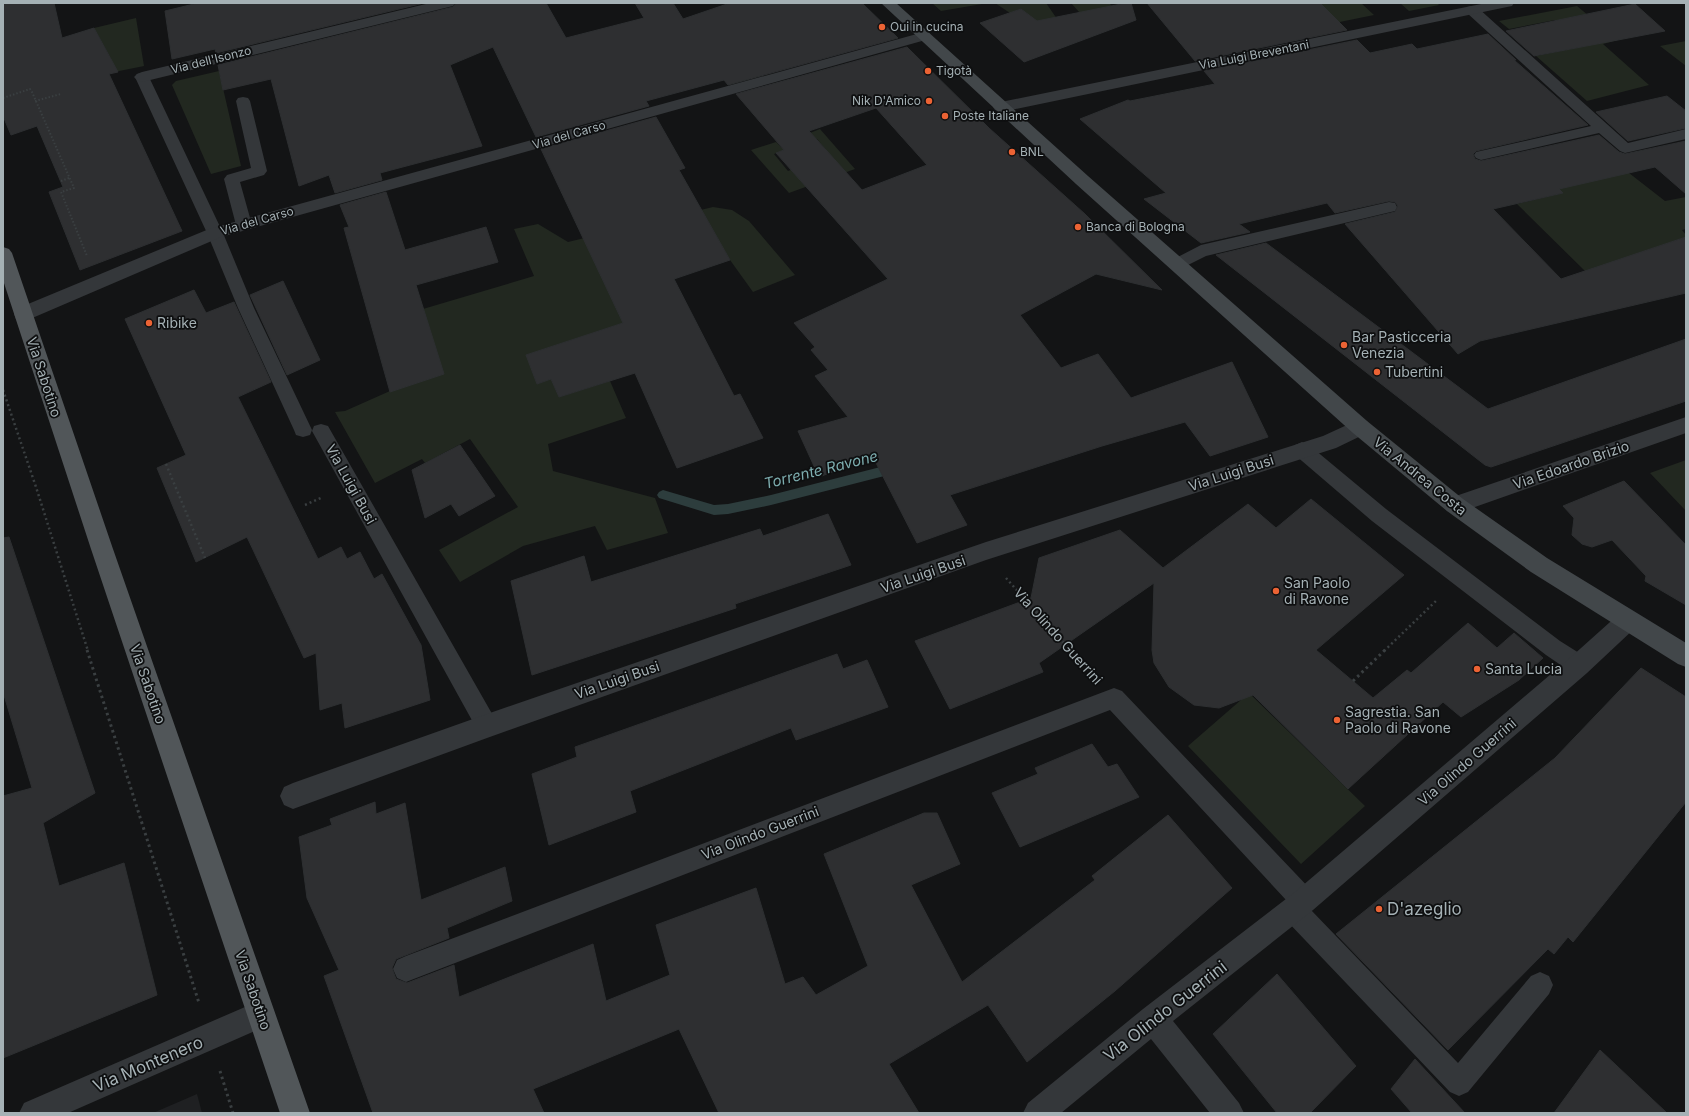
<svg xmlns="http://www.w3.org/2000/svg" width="1689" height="1116" font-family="Inter,sans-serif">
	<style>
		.built { fill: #1f2022 }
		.green { fill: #222820 }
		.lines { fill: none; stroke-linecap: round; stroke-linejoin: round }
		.stream { fill: #2d3d3d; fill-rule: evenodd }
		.building { fill: #2e2f31; stroke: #2d2f31; fill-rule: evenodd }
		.path-far2 { stroke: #3a3f41; stroke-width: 2; stroke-dasharray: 1.5 2; stroke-linecap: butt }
		.path-far1 { stroke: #3a3f41; stroke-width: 2.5; stroke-dasharray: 2 3; stroke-linecap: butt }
		.path { stroke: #3a3f41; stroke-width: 3; stroke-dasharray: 2.5 3.5; stroke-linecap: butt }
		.lane { fill: #34373a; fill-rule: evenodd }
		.street { fill: #34373a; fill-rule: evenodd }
		.secondary { fill: #42474a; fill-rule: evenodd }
		.primary { fill: #515659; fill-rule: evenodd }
		.poi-dot { fill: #ec6334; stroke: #0e0f10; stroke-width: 1.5 }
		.labels { text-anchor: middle; stroke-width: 3.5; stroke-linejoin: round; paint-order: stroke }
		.far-poi-label { font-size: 12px; fill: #a5b1b5; stroke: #0e0f10; text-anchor: start }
		.far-street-label { font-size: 12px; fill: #a5b1b5; stroke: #0e0f10 }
		.poi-label { font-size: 14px; fill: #a5b1b5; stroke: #0e0f10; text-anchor: start }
		.street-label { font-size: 14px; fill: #a5b1b5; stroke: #0e0f10 }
		.water-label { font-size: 15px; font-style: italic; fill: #7dadaf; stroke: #0e0f10 }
		.near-poi-label { font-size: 17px; fill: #a5b1b5; stroke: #0e0f10; text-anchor: start }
		.near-street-label { font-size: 17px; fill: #a5b1b5; stroke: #0e0f10 }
	</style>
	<rect width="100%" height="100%" fill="#131415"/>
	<path class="built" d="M197,1094l5,19h-49z"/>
	<path class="green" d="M932,3h56l-47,8z
		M995,3h51l18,26 -13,5 -30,-25 -11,4z
		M1071,3h38l3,3 -32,7z
		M1320,3h41l13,12 -49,10z
		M1400,3h37l2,2 -30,6z
		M1577,6l41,34 -15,4 46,41 -62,16 -51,-45 50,-10 -31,-26 -46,9 -10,-8z
		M136,18l8,48 -45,9 12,-16 -17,-31z
		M1686,41v25l-26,-20z
		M219,71l22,95 -30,8 -39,-89 4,-4z
		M820,129l35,40 -66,24 -38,-43 25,-8 8,8 -10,4 14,17 42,-16 -13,-16 -11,5 -6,-7z
		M1620,166l45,35 21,-4v32l-4,1 4,5v2l-100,35 -69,-68 46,-11 -5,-5z
		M713,207l19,3 17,11 46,54 -42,17 -23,-32 -22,-38 -85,101 -96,32 10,29 14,-5 8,18 51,-16 16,37 -78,26 5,27 102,27 13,35 -61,17 -12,-24 -72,20 -63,36 -21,-32 79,-43 -48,-68 -45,24 -3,-4 -47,24 -40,-71 10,-1 45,-20 53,-17 -20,-65 111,-33 -20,-47 24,-5 30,18z
		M1686,460v51l-36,-38z
		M1249,693l116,113 -64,58 -113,-118z"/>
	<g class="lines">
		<path class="stream" d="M896,463l4,2 2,3 -2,3 -4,2 -125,32 -43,9 -14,1 -55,-17 -2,-3 2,-3 4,-2 51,15 14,-1 43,-9z"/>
	</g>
	<path class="building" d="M3,3h51l8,35 32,-10 24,44 -9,2 73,157 -102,39 -31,-78 14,-5 -26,-61 -26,9 -8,-19z
		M198,3h226l-208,50 -1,-4 -43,10 -7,-48z
		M456,3h90l20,35 78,-20 -9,-15h38l10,16 47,-16h132l36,35 -170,47 -4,-5 -78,21 3,5 -113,31 -43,-90 -43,18 32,81 -102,27 2,7 -47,13 -6,-18 -30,11 -28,-107 -48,11 -5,-25 235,-58z
		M1126,3h5l5,17 -112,42 -44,-39 41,-14 16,12z
		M1147,3h173l27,27 -152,31z
		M1635,4l30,27 -131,25 -28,-25z
		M1488,34l28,26h-2l74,65 -112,26 -3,3 2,5 6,2 118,-26 20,17 6,2 61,-13v53l-31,-27 -96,22 4,4 -70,16 68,70 125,-42v56l-206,48 -22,13 -113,-130 50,-12 3,-6 -3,-4 -6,-1 -54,12 -8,-10 -88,21 11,8 -49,11 -57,-44 22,-6 -86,-74 48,-19 2,1 85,-17 -11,-13 153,-31 13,13 42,-9 5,5z
		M907,47l82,81 96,86 77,76 -66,-16 -76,41 41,53 37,-14 33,44 101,-36 36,75 -58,19 -25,-34 -83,24 -152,49 17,30 -50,18 -44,-86 -54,20 -21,-46 50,-14 -33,-41 13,-6 -17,-20 4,-3 -21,-24 94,-44 -112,-126 8,-3 -48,-56zM876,108l51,57 -65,25 -53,-59z
		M1667,96l19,15v17l-58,13 -32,-29z
		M656,117l29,51 -6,2 51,90 -56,19 60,117 6,-2 23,44 -86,30 -42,-95 -76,24 -8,-18 -14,5 -11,-29 97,-32 -82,-174z
		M386,192l19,58 81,-23 12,35 -82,23 28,89 -54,18 -46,-164 5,-1 -9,-22z
		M1266,243l222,166 198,-70v62l-195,66 -6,-2 -269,-210z
		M283,281l37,79 -33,15 -37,-80z
		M194,290l12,23 28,-11 37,80 -33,15 80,162 23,-12 6,12 13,-7 14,27 8,-5 39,71 9,55 -85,28 -3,-25 -22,7 -4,-57 -12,5 -57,-121 -51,25 -39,-94 29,-13 -61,-136z
		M460,445l35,51 -36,20 -8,-12 -26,14 -13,-48z
		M1624,481l62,64v60l-41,-24 1,-5 -34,-36 -20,7 -10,-3 -10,-9 2,-17 -11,-12z
		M1311,499l93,76 -88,75 57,48 34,-28 4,3 57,-50 29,25 17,-15 29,25 -24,22 -58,37 -18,-15 -95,87 -95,-94 -34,13 -25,-3 -25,-18 -15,-24 -2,-13 2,-67 -115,80 4,9 -93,37 -35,-68 116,-43 8,-40 81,-28 43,38 85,-64 28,24z
		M828,514l23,51 -116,39 1,4 -204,67 -21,-94 73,-25 7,26 169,-53 3,7z
		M9,537l86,256 -52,30 16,63 65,-23 33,132 -154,63v-262l29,-8 -29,-96v-154z
		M837,654l6,15 24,-9 21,47 -92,33 -5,-12 -161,63 6,21 -87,33 -17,-71 45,-17 -2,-10z
		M1641,668l45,29v105l-113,140 -5,-5 -14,17 -6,-5 -100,101 -112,-116 219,-176z
		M1092,744l16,23 9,-3 22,33 -119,50 -28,-54 46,-19 -3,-6z
		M375,802l1,12 29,-11 16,97 84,-33 7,34 -65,27 2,10 -53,21 -4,9 4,11 11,4 47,-18 5,32 134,-53 13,57 64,-26 -14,-50 100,-37 29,96 18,-7 13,18 52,-29 -44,-112 100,-41h13l23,51 -49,21 51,97 133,-102 -3,-4 76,-61 64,73 -117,103 -88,71 -39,-57 -99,59 30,49h-200l-40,-84 -146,60 11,24h-171l-49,-137 15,-6 -32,-72 -8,-61 33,-12 -2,-6z
		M1277,974l79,92 -46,47h-33l-64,-79z
		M1600,1050l67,63h-113z
		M1415,1059l50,54h-53l-21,-24z"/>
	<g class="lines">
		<path class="path-far2" d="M3,98l27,-9 2,3 42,96 -13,4 26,64
			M35,101l26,-7
			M61,181l8,-3"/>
		<path class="path-far1" d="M3,390l33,97 52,164
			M166,464l39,94
			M305,505l18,-8
			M1006,578l65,73
			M1384,651l53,-51"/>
		<path class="path" d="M87,650l112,353
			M1071,650l21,24
			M1353,681l32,-31
			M220,1071l13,42"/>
		<path class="lane" d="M1472,6l5,1 151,136 58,-14v10l-61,14 -5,-2 -21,-18 -118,27 -5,-2 -2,-3 2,-3 115,-26 -124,-113 -2,-3 2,-3z
			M142,73l5,1 2,3 74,156 31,75 58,122 -2,5 -7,2 -7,-2 -2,-5 -56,-122 -31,-75 -72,-156 2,-3z
			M243,97l5,1 2,3 17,70 -3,4 -24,7 12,43 -2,4 -6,1 -6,-1 -2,-4 -12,-46 3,-4 24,-7 -15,-67 2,-3z
			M1389,202l6,1 2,4 -2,4 -189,45 -28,14 -6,-2 -2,-4 2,-4 29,-15z
			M321,424l7,2 167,293 3,7 -3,7 -8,4 -8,-4 -167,-302 2,-5z
			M1302,442l7,3 77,64 174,132 27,17 3,7 -3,7 -8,3 -8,-3 -25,-17 -174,-134 -77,-66 -2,-5 2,-5z
			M1114,688l8,3 191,201 3,9 -5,9 147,153 73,-87 9,-4 9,4 4,9 -4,9 -81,98 -9,4 -9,-4 -165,-173 -3,-9 5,-9 -177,-191 -704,272 -9,-4 -4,-9 4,-9 9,-4z"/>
		<path class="street" d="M430,3h25l-2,3 -311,76 -5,-2 -3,-3 3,-3 5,-2z
			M1486,3h28l-2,3 -5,1 -506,105 -6,-2 -2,-3 2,-3 6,-2z
			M924,32l5,1 2,3 -2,3 -708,198 -191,82 -7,2 -7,-2 -2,-5 2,-5 193,-80z
			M1686,417v16l-231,81 -8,-3 -3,-6 3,-6z
			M1360,419l7,2 3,6 -3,6 -31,15 -350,112 -499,178 -194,71 -9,-4 -4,-9 4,-9 9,-4 194,-69 499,-172 337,-106z
			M1627,611l8,3 3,7 -3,7 -48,45 -274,237 -140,111 66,82 5,10h-34l-59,-74 -90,74h-38l5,-10 115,-94 152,-117 276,-235 48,-43z
			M261,1000l10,4 4,10 -4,10 -203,89h-49l5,-10z"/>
		<path class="secondary" d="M881,3h15l192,173 279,245 96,78 84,59 139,85v24l-8,-3 -147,-92 -84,-61 -94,-78 -277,-249z"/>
		<path class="primary" d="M3,247l6,2 3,4 101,296 197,564h-30l-189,-564 -88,-269z"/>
	</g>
	<g class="poi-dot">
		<circle cx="882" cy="27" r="4"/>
		<circle cx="928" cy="71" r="4"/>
		<circle cx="929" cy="101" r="4"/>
		<circle cx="945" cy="116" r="4"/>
		<circle cx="1012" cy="152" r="4"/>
		<circle cx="1078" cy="227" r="4"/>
		<circle cx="149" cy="323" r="4"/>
		<circle cx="1344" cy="345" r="4"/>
		<circle cx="1377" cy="372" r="4"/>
		<circle cx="1276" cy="591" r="4"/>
		<circle cx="1477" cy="669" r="4"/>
		<circle cx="1337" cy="720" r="4"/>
		<circle cx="1379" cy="909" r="4"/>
	</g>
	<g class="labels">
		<g class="far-poi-label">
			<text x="890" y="31">Oui in cucina</text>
			<text x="936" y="75">Tigotà</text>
			<text x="921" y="105" text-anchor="end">Nik D'Amico</text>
			<text x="953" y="120">Poste Italiane</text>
			<text x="1020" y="156">BNL</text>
			<text x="1086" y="231">Banca di Bologna</text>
		</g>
		<g class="far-street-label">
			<text transform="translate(1254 55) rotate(-11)" y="4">Via Luigi Breventani</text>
			<text transform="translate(211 60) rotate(-14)" y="4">Via dell'Isonzo</text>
			<text transform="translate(569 135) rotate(-16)" y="4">Via del Carso</text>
			<text transform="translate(257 221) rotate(-16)" y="4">Via del Carso</text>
		</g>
		<g class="poi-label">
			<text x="157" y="328">Ribike</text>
			<text x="1352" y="342">Bar Pasticceria<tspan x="1352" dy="16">Venezia</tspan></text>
			<text x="1385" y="377">Tubertini</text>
			<text x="1284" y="588">San Paolo<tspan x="1284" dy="16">di Ravone</tspan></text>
			<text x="1485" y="674">Santa Lucia</text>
			<text x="1345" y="717">Sagrestia. San<tspan x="1345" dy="16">Paolo di Ravone</tspan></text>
		</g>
		<g class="street-label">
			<text transform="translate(44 377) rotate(72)" y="5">Via Sabotino</text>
			<text transform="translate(1571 465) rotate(-19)" y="5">Via Edoardo Brizio</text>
			<text transform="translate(1231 473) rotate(-18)" y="5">Via Luigi Busi</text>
			<text transform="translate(1420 476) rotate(39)" y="5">Via Andrea Costa</text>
			<text transform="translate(351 484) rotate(61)" y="5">Via Luigi Busi</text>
			<text transform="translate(923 574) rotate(-19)" y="5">Via Luigi Busi</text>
			<text transform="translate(1058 636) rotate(48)" y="5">Via Olindo Guerrini</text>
			<text transform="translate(617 680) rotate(-19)" y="5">Via Luigi Busi</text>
			<text transform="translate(148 684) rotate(71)" y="5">Via Sabotino</text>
			<text transform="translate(1467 762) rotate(-41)" y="5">Via Olindo Guerrini</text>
			<text transform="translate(760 833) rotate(-21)" y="5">Via Olindo Guerrini</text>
			<text transform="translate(253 990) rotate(71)" y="5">Via Sabotino</text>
		</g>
		<g class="water-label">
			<text transform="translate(821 470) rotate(-14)" y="5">Torrente Ravone</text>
		</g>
		<g class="near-poi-label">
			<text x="1387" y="915">D'azeglio</text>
		</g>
		<g class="near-street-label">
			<text transform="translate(1165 1011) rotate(-38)" y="6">Via Olindo Guerrini</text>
			<text transform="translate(148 1064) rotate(-23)" y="6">Via Montenero</text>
		</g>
	</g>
	<rect width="1689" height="1116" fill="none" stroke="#a5b1b5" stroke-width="8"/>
</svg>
